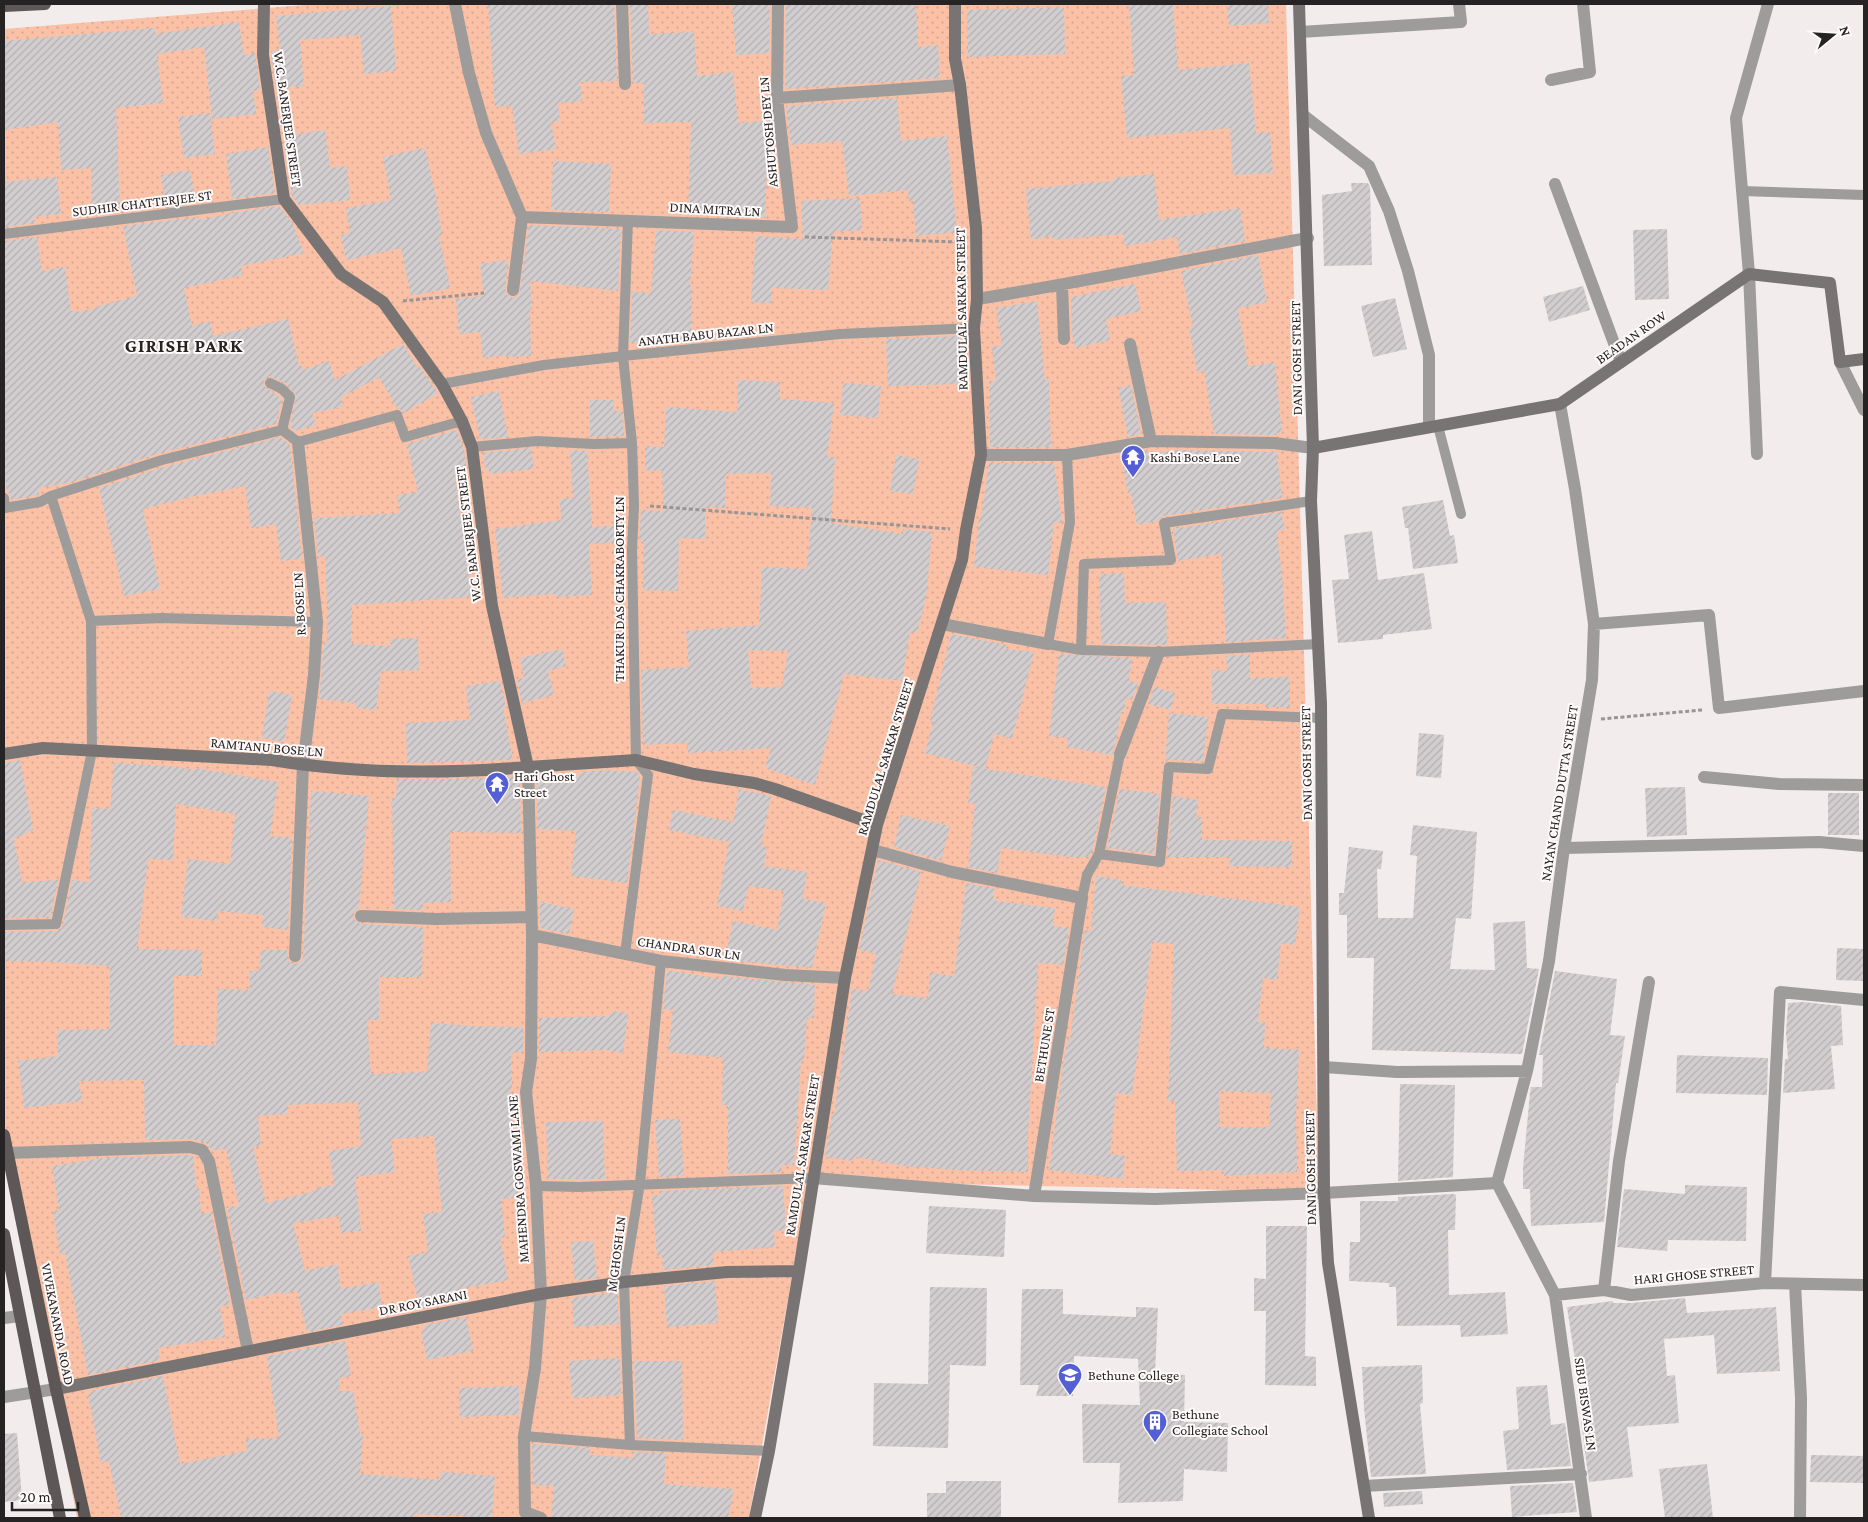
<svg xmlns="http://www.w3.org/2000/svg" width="1868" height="1522" font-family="'Crimson Pro',serif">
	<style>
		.park { fill: url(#park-dots) }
		.building { fill: url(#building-hatch); fill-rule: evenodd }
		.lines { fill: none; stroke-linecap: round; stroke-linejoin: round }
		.path { stroke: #999596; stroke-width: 3; stroke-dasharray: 4 2.5; stroke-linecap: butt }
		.lane { stroke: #9e9b9b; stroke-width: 10 }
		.street { stroke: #9e9b9b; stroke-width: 12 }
		.secondary { stroke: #787473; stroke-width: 12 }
		.primary { stroke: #5d5857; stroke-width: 12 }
		.labels { text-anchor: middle; stroke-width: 4; stroke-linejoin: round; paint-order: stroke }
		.street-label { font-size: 14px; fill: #262324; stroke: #fffafa }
		.poi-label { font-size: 14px; fill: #262324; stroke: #fffafa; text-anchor: start }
		.district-label { font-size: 19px; font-weight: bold; letter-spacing: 1px; fill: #262324; stroke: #fffafa }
	</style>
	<defs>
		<pattern id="park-dots" width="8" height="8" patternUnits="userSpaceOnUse" patternTransform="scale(1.25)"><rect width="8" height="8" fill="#fac1a6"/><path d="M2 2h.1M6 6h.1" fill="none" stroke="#d6a68f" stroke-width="1.8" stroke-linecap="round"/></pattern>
		<pattern id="building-hatch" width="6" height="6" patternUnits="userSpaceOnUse" patternTransform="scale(1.25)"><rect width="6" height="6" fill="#d2cdcf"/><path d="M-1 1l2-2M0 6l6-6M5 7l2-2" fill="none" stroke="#b4b0b2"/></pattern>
	</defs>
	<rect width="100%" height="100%" fill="#f2eced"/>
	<path class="park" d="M318,4h968l33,1188 -510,-11 -60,337h-672l-73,-386v-1103z"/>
	<path class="building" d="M488,4h126l3,77 -37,1 2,19 -24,2 2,18 -9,1 5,27 -37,5 -7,-48 -17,1z
		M630,4h18l1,30 45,-2 3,44 36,-4 5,51 33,-3 3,26h-6l-3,72 -77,-3 3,-93 -47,1v-40h-10l-1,-3z
		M732,4h38l-1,49 -33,2z
		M786,4h130l2,43 20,-2 2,33 -155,11z
		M1129,4h44l5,66 71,-7 7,70 14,-1 3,41 -40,2 -3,-47 -103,10 -6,-62 13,-1z
		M1227,4h41l1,19 -40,3z
		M391,6l5,65 -32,3 -4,-39 -60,5 4,46 -28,2 -5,-34v-3l9,-1 -4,-34z
		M1064,7l1,47 -97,3 -1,-47z
		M239,22l5,33 11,-2 5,37 -7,1 3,23 -44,5 -8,-72 -47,7 6,49 -47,5 4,102h-28l-1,-42 -30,2 -3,-48 -54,8v-89l151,-13v6z
		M897,98l4,43 46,-5 10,96 -41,4 -3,-35h-4l-1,-11 -59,6 -7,-55 -51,4 -5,-39z
		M210,113l5,41 -31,4 -6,-41z
		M325,130l5,38 17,-2 3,34 -51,5 -7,-9 -8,-51 3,-1 -1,-8z
		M268,147l7,46 -43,6 -6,-45z
		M425,148l11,49 6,38 -3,1 11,52 -39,8 -10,-48 -55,12 -5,-25 9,-2 -4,-25 45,-8 -8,-43z
		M553,161l58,3 -2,48 -58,-2z
		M190,170l6,33 -30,4 -5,-32z
		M1154,174l5,46 81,-12 5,33 -65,13 -3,-17 -52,9 -2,-12 -70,6 -1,-4 -21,4 -5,-51 88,-8 -1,-3z
		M57,177l4,37 -27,3 1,6 -31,4v-45z
		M1351,183h17l2,4 2,78 -48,1 -2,-71 30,-4z
		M860,198l2,32 -29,2 -5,58 -56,-2 -1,15 -20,-1 5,-66 47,3 -2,-38z
		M279,206l14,18 11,29 -63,13 2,9 -59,13 8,38 18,-5 3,15 75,-17 11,47 2,-1 2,5 26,-9 6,19 68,-36 14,23 2,-1 19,27 -34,20 -3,-3 -4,-2 -18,-31 -38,20 2,10 -31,6 4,12 -21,6 -5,-4 6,-32 -11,-12 -16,-7 -5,4v6l18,13 -6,25 -116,29 -88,29 -33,6v6l-1,1 -27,5 -1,-6 -3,-2 -3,-26v-225l33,-4 5,34 23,-4 6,44 3,1 21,-3v-2l42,-11 -14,-70 75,-9 1,3 32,-7z
		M529,225l92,4 -3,62 -88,-10 2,28h-2l1,47 -25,1v-2l-23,3 -3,-26 -21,2 -3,-35 28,-3 -4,-32 28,-4 -3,33 7,5 7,-3z
		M1667,229l2,70 -34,1 -2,-70z
		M656,230l38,2 -4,53h2l-1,57 -22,2 -39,-1 2,-51 19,1z
		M1258,255l9,47 -29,6 10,58 27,-3 7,70h-6v2l-62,-1 -10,-64 -7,2 -8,-44 4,-1 -12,-56z
		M1135,284l6,27 -35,8 4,21 -35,8 -3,-15 -1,-36z
		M1583,286l7,24 -41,12 -6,-25z
		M1395,298l12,51 -34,8 -12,-51z
		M1037,301l8,79h4l2,67h-61l-1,-66h7l-4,-34 10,-2 -6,-37z
		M959,336l2,48 -73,2 -2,-47z
		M738,380l42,2v17l54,4 -7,54h8l-4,66 72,11v-5l29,3 -6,66 -9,35 -7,-1 -8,49 -58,-7 -29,111 -50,-17 6,-20 -83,5 -1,-10 -44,2 -2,-75 48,-3 -3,-36 73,-6 3,-58 45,2 5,-61 -42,-2 1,-33 -45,1 -1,34 -20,-1v32l-26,-1 -1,53 -35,-1 1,-49h-5l2,-31 23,1 -2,-40 -17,-1v-24l19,1 2,-40 71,5zM748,650l40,1 -6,36 -31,1z
		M843,383l38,3 -3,32 -38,-3z
		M1131,385l10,49 -13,3 -10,-49z
		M499,391l9,46 -28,2 -9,-42z
		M590,400h24l-1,11h9l2,25 -34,1z
		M457,430l7,19 3,25 -12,3 17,120 -120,8 -1,39 40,2 -1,-7 28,-1 1,32 -38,1 -5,39 -20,-2v-5l-37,-4 5,-57 3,1 1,-37h-1l-2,-50 -7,1 -4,-39 86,-5 -3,-18 21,-3 -11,-48z
		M280,437l10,8 12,114 -21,2 -5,-37 -25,4 -6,-42 -55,11 -47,12 17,80 -36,7 -25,-108 65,-21z
		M531,448l3,21 -45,5v-4h-3l-3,-17z
		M570,450l17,1 5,76 34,-2v17l-37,2 3,51 -37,2v-3l-52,4 -8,-69 66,-9 -1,-21 13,-1z
		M1147,450l1,4 30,-4 99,2 5,46 -119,18 -5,5 -21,4 -6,-32 -3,1 -7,-40z
		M896,455l23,4 -6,35 -23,-3z
		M989,463h65l8,60 -8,-1 -6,53 -74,-8 5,-49h2z
		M1443,500l7,36 4,-1 4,28 -45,6 -5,-41h-3l-3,-21z
		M1281,512l4,17 -8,2 6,55 3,52 -60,4 -5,-88 -43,7 -5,-32z
		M1372,531l6,49 46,-7 8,56 -49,6v4l-45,4 -6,-63 17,-1 -5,-44z
		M1124,573l1,30 41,-1 1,43 -66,-1 -2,-70z
		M951,634l56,11 -1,4 28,3 -22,87 -18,-5 -9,35 -60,-16 8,-31 -3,-1z
		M562,649l4,17 -18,5 6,24 -32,8 -5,-24 7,-1 -4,-20z
		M1059,654l73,4 -3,23 9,2 -6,17 -6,-2 -2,14h-3l-5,29 -4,14 -45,-8 1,-9 -19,-2z
		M1250,654v24l40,-1v30h-25v-3h-53v-34l15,1 -1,-15z
		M500,681l6,26 -3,1 10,52 -106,3 -1,-40 64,-3 -4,-34z
		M1154,687l21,6 -4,17 -23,-6z
		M269,691l23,4 -8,47 -22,-4z
		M1169,713l39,4 -5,44 -34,-1 -4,2z
		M1419,733l25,2 -3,43 -25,-2z
		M20,760l13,70 -19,9 8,43 36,-2 -8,37 -46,1v-155z
		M114,763l54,3 27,4v-2l83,14 -8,54 22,2 -4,92 -26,-3 1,-12 -45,-4 -1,10 -36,-4 7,-58 42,5 5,-50 -59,-10 -3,56 -25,-1 -11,90 65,1v26h-28v69h42l2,-56 32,1v-19h9l2,-21h26l1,9 2,4 5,1 7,-3 1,-5 8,-165 58,5 -10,112 -5,4v7l7,5 62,3 -1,50h-43v43h-12l4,54 56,-2 4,-49 41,3 51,1v25l-12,1 1,37h-2l8,107 -17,2 4,38 -5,1 8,42 -48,9 3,12 -43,8 -12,-53 20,-4 -5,-38 19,-2 -8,-76 -43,3 4,33 -40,5 6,54 -20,2 -2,-17 -46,7 12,48 32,-7 4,25 37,-7 4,25 -41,7 2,11 -36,7 -10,-42 -15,5 -1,-3 -35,8 -19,-92 12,-3 -13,-56 -14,1 -7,-8 -15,-3 -45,1 -1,-60 -65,1 3,20 -58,7 -6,-47 40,-5v-26l52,-1v-63l-58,-4 -48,-1v-29l52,-1 6,-3 10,-48 17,2 3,-74 18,1zM358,1102l3,44 -32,5 5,34 -19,3 1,3 -50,12 -13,-57h8l-3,-30 30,-2 -1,-9z
		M973,767l133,20 -14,65 -3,5h-13v1l-75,-10 -4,25 -29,-6 7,-63 -7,-1z
		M606,770l31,2 3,4 -13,107 -56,-7 5,-45 -38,-2 -2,-54h44l1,-3z
		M520,776l1,57 -71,-1 1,70 -28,1v7l-29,-1 -2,-111h4l1,-19h67z
		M1685,787l2,48 -40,2 -2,-49z
		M739,789l32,7 -10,50 6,1 -3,19 43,6 -4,27 23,4 -14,65 -87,-8 8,-39 44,9 7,-39 -36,-5 -5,25 -26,-5 12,-64 -60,-12 4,-20 60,12z
		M1120,789l40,5 -6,60 -47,-6z
		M1828,793h31v42h-31z
		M1173,796l25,4 -2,17h6v23l90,1v26l-62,-1v-9h-63z
		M901,815l49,11 -9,35 -47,-14z
		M1413,825l64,7 -6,87 -15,-1 -6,51 45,1 -2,-47 32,-2 2,47 12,1 -17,85 -150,-4 2,-92h-27v-43h-8v-22h5l5,-46 34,4 -2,18h-4l1,49h35l4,-62 -7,-1z
		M878,860l43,12 -29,122 36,4 2,-25 24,3 12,-93 29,6 -2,10h2v2l60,7 -2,18 16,2 -6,37 -25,-2 -11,190h1v19l-72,-2 -52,-4 -50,-9 -1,4 -28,-4 7,-42h2l18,-126 16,2 8,-37 -17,-4z
		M1096,876l25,4v5l179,22 -5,38 -14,-2 -4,37 -14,-2 -5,44h7l-1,26 35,2 -3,65 1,57 -73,4v-6l-47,1 -2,-70h-7l6,-157 -22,-2 -20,153 -16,-2 -6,61 15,2 -2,23 -74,-9 14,-106 5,-25h2l15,-109 6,1zM1219,1091l52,2 -2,34h-49z
		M540,902l34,7 -5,25 -29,-6z
		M1837,948l27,1v32l-28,-1z
		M667,970l54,9 1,-3 93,9 -1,33h-7l-3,42h-3l-7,105h-13l1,7 -54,2v-69h-6l1,-47 -55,-6 5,-42 -10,-1z
		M1555,971l62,8 -7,56 15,1 -7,47h-2l-12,139 -73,4 -1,-37h-7v-21l7,-75 1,-6h11l1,-32h-4z
		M1803,1002l38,4 2,39 -12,1 4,43 -52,4 2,-34h3l-2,-26 2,-30z
		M611,1011l17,2 -5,40 -17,-3 -67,2v-34l71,-2z
		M1677,1055l91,3 -1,37 -91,-2z
		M1400,1084l55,1 -2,92 -55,4z
		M680,1119l4,57 -25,1 -4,-57z
		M603,1121l2,58h-57l-2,-57z
		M189,1155l4,1 3,31h3l2,27 10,-2 19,92 -10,3 5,30 -67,11 2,12 -72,15 -23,-122 -5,1 -7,-43 6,-1 -7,-44 52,-8z
		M1685,1185l62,2 -1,54 -78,-1 -1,11 -50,-4 7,-58 61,5z
		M783,1186l3,44 -12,1 1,16 -62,5 1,13 -51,5 -1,-15 -5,1 -5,-60 8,-1 -1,-4z
		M1453,1194l3,1 -1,35h-7l1,65 56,-3 3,42 -47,3 -1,-12 -63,1 -1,-39h-7v-4l-40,-2 1,-39h10v-41h38v-4z
		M929,1206l77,4 -2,47 -78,-4z
		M1266,1226h41l-2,130 11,1v29l-51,-1 1,-74h-12v-33l12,1z
		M593,1241l4,37 -22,3 -4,-39z
		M715,1281l3,42 -51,4 -3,-41z
		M930,1287l57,1 -1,78 -36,-1 -2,83 -75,-2 1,-63 54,1z
		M1022,1289h41v25l73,3v-10l22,1 -3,65 30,2 -1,47 44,1 -1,49 -43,-3 -1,32 -65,2 2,-40h-37l-1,-59 58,1 -2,-46 -64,-3 -1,40h-37l3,-11h-19z
		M617,1292l2,32 -45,3 -2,-29z
		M1685,1298l2,15 89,-6 4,64 -63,3 -3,-39 -50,4 3,37 8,-1 4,48 -52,4 6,50 -44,5 -8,-61 9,-1 -5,-41 -7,1 -11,-73 46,-6v2h18z
		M466,1317l7,34 -46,9 -6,-30 4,-1 -1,-4z
		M345,1341l6,35 -12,2 1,13h13l7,43h3l-3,40 80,6 1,-8 54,4 -3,42 -78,-4v4h-293l-12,-57 -8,2 -13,-69h3l-1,-3 73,-15 17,88 67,-13 -1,-12 33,-1 -12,-82z
		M620,1358l1,37 -49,3 -3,-37z
		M634,1361h48l1,79 -46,-2z
		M1422,1365l1,38 -3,1 6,70 -55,3 -7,-69 -2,-41z
		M1547,1385l4,40 14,-2 6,43 -64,4 -4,-39 16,-2 -3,-42z
		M519,1386v29l-59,2 -1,-29z
		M17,1433l5,67 -18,2v-68z
		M532,1444l58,4 -1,7 45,3v-6l32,1 -2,31 70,5 -6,29h-177l3,-32 -21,-1z
		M1811,1455l53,1v27l-54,-1z
		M1707,1464l6,54h-48l-6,-49z
		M946,1481h55v37h-74v-25h19z
		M1573,1483l4,29 -65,5 -2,-31z
		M1422,1491l1,13 -39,3 -1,-14z"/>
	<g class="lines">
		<path class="path" d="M805,237l154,5
			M403,301l81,-8
			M650,506l300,23
			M1601,719l101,-9"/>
		<path class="lane" d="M1742,191l122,4
			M4,234l280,-35
			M270,383l12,6 8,8 -8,33
			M442,384l102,-19 79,-9 217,-22 134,-6
			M1438,426l23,88
			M472,447l65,-6 57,3 38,-1
			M1067,455l3,67 -22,122 33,6 78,2 160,-8
			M4,498l1,10 35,-6 11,-6 111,-36 120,-30 16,12 99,-27 8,22 57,-16
			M91,621l71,-3 155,4
			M1081,650l3,-86 87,-4 -7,-37 147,-22
			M1099,854l21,-100
			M1082,898l5,-23 12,-21 61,8 9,-95 39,2 14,-55 99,4
			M4,925l52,-1 36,-173 -1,-130 -40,-125
			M625,954l23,-179 -12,-15 -4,-209 2,-46 -2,-62 -9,-87 5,-136
			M536,1186l43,1 234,-9
			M524,1436l106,9 -6,-163 16,-99 21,-222
			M630,1445l139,6"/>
		<path class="street" d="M455,4l14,69 17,60 36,84
			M622,4l3,80
			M1300,32l161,-10 -2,-18
			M1551,80l39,-8 -7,-68
			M777,98l183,-13
			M1303,115l66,51 20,45 19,60 21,84v72
			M1555,184l66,178
			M1062,285l2,54
			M513,290l9,-73 270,10 -15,-129 1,-94
			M977,299c111,-18 220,-41 331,-61
			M1130,344l21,97
			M1840,362l24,48
			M1757,454l-8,-180 -13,-156 32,-114
			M981,455h86l84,-14 123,2 39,5
			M942,624l106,20
			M1594,624l115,-9 10,93 145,-17
			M1120,754l39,-102
			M528,767l4,168 -1,124 -5,33 10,94 5,108 -6,74 -11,68 1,76 16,6
			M1704,777l75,7 85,1
			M1564,848l255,-6 45,4
			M873,850l79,22 130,26 -48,298
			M361,916l75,3 95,-2
			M532,935l129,26 124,14 60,3
			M295,956l8,-191 11,-90 3,-53 -19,-180
			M1324,1067l73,5 130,-1
			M7,1153l183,-6 12,3 7,11 39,190
			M813,1178l221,18 121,3 169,-6 173,-10 58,112 49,-5 27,5 134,-12 99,2
			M1497,1183l30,-112 22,-110 15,-113 28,-168 2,-56 -19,-135 -15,-85
			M1765,1283l15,-291 84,8
			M1795,1284l6,114 -1,120
			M1604,1290l15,-129 30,-179
			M1555,1295l31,223
			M4,1318l16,-2
			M4,1397l52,-8
			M1364,1486l217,-12"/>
		<path class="secondary" d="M264,4l-1,51 21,144 57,75 42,28 59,82 20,37 10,26 20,159 36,161 108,-7 58,14 60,9 21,6 102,36
			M1299,4l14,444 -2,53 10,203 3,489 4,70 41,255
			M1313,448l247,-44 189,-130 81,9 10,79 24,-3
			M4,754l39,-6 229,12c84,14 171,14 256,7
			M56,1389l485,-95 83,-12 103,-10 72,-1
			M755,1518l14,-67 30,-180 46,-293 32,-153 85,-265 4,-30 15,-75 -7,-127 3,-29 -1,-71 -16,-143 -5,-26v-55"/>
		<path class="primary" d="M4,6l41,-2
			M4,1135l52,254 29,129
			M4,1234l56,284"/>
	</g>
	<defs>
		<symbol id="temple-pin" viewBox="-11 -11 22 30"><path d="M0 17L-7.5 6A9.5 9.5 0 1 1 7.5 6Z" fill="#545fd5" stroke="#fffafa"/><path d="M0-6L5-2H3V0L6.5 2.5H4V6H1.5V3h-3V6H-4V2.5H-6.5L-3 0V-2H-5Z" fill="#fff"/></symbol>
		<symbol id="university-pin" viewBox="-11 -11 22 30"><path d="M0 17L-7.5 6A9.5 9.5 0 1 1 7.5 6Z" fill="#545fd5" stroke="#fffafa"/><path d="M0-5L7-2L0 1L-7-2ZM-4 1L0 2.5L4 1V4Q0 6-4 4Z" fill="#fff"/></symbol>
		<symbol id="building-pin" viewBox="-11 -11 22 30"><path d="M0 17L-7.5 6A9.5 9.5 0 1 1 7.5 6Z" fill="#545fd5" stroke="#fffafa"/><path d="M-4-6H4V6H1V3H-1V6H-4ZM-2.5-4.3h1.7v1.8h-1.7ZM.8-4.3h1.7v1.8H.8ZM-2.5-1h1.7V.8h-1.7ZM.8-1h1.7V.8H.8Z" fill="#fff"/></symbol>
	</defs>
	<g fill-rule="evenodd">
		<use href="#temple-pin" x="1119" y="443" width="28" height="38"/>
		<use href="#temple-pin" x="483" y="770" width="28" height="38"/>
		<use href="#university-pin" x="1056" y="1361" width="28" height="38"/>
		<use href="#building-pin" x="1141" y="1408" width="28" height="38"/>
	</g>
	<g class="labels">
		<g class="street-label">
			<text transform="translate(288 119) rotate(82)" y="5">W.C. BANERJEE STREET</text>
			<text transform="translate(768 132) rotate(-95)" y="5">ASHUTOSH DEY LN</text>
			<text transform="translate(142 203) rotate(-7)" y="5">SUDHIR CHATTERJEE ST</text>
			<text transform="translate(715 209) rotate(3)" y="5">DINA MITRA LN</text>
			<text transform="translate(961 309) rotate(-91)" y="5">RAMDULAL SARKAR STREET</text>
			<text transform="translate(706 334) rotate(-6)" y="5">ANATH BABU BAZAR LN</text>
			<text transform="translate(1631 337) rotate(-35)" y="5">BEADAN ROW</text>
			<text transform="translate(1296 358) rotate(-91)" y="5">DANI GOSH STREET</text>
			<text transform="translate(468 534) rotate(-97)" y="5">W.C. BANERJEE STREET</text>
			<text transform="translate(619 589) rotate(-90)" y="5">THAKUR DAS CHAKRABORTY LN</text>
			<text transform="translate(299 604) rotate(-93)" y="5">R. BOSE LN</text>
			<text transform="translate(267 747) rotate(5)" y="5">RAMTANU BOSE LN</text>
			<text transform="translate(885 757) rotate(-73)" y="5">RAMDULAL SARKAR STREET</text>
			<text transform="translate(1306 763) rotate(-91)" y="5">DANI GOSH STREET</text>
			<text transform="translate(1559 793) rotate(-81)" y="5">NAYAN CHAND DUTTA STREET</text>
			<text transform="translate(689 948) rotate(8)" y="5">CHANDRA SUR LN</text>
			<text transform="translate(1044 1045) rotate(-81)" y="5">BETHUNE ST</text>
			<text transform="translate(802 1155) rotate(-81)" y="5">RAMDULAL SARKAR STREET</text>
			<text transform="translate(1310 1168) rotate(-91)" y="5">DANI GOSH STREET</text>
			<text transform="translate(518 1179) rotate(-94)" y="5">MAHENDRA GOSWAMI LANE</text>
			<text transform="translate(616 1254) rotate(-83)" y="5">M GHOSH LN</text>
			<text transform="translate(1694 1274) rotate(-5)" y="5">HARI GHOSE STREET</text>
			<text transform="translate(423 1302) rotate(-11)" y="5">DR ROY SARANI</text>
			<text transform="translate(58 1324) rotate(79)" y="5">VIVEKANANDA ROAD</text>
			<text transform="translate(1586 1404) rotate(82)" y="5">SIBU BISWAS LN</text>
		</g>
		<g class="poi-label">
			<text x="1150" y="462">Kashi Bose Lane</text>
			<text x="514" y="781">Hari Ghost<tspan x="514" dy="16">Street</tspan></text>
			<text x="1088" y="1380">Bethune College</text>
			<text x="1172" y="1419">Bethune<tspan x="1172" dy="16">Collegiate School</tspan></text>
		</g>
		<g class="district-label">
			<text x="184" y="352">GIRISH PARK</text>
		</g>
	</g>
	<rect width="1868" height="1522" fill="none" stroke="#262324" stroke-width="10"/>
	<g transform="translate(1833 35) rotate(72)" stroke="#fffafa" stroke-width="4" paint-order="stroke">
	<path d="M0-4L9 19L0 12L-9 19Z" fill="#262324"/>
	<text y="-8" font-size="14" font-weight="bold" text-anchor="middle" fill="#262324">N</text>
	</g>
	<path d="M12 1502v8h66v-8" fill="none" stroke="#262324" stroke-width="2.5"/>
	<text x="20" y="1502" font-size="15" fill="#262324" stroke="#fffafa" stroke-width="4" paint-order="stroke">20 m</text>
</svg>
